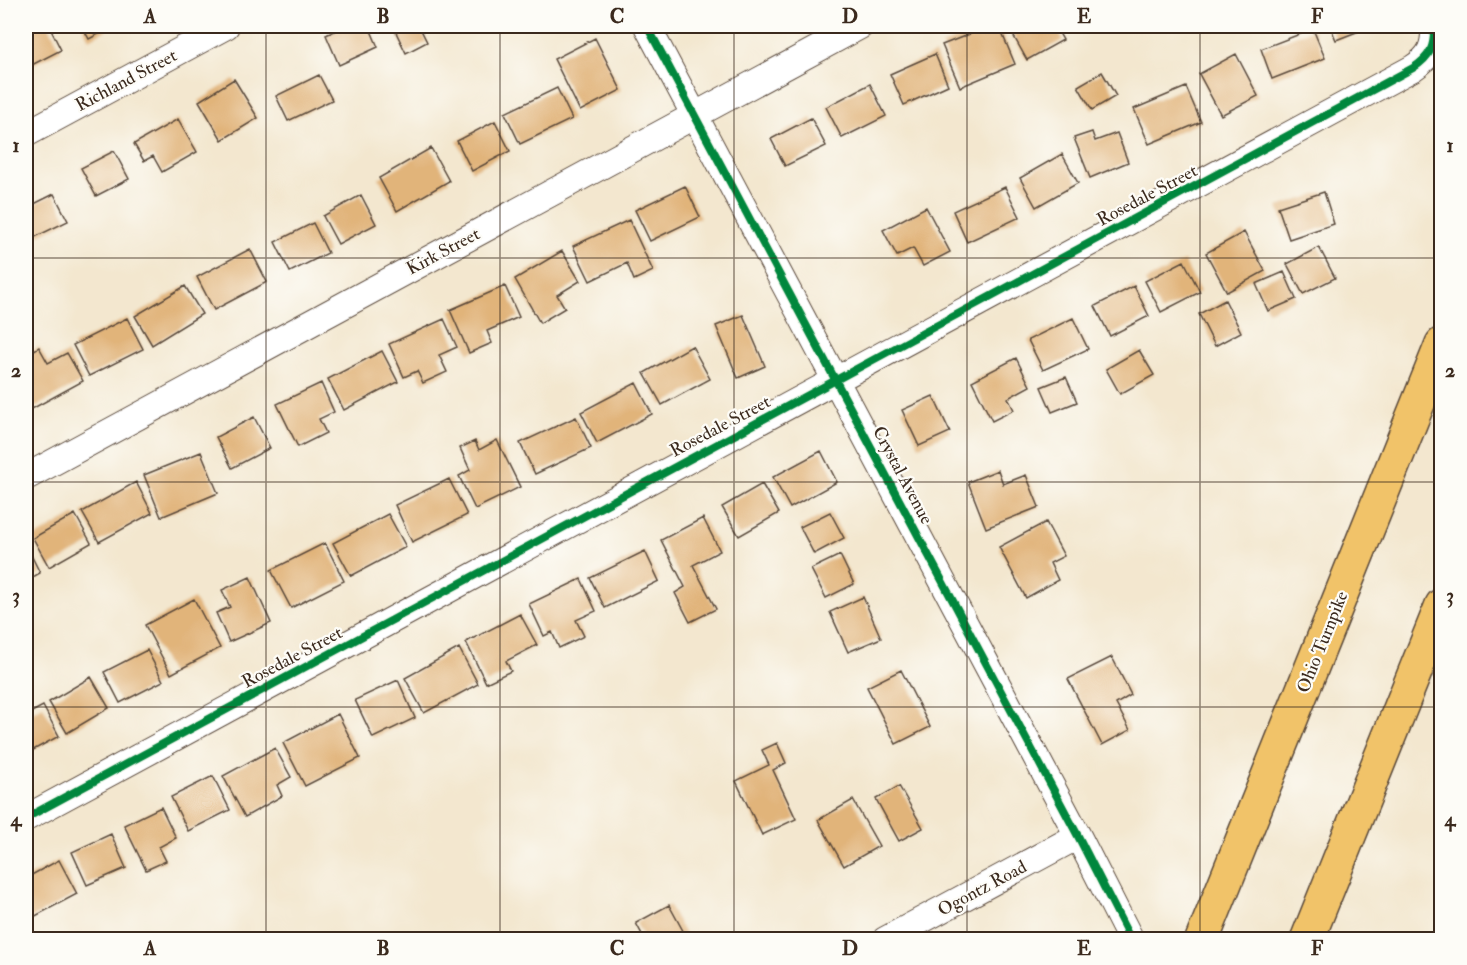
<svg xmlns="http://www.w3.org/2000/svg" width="1467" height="965" font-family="'IM FELL Double Pica',serif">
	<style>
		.building { fill: #e1b47a }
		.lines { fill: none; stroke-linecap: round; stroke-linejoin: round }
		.minor-casing { stroke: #574639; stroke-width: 28 }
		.highway-casing { stroke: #574639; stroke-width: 36 }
		.minor { stroke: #fff; stroke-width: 26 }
		.highway { stroke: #f1c369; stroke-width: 33 }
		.cycleway-casing { stroke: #fdfcf7; stroke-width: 11 }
		.cycleway { stroke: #00873e; stroke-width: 8 }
		.grid { fill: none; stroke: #3b2a1e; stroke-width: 1.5; stroke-opacity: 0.55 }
		.labels { text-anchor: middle; stroke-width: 4.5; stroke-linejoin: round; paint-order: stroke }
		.street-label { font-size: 18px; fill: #3b2a1e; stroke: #fdfcf7 }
		.neatline { fill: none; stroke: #3b2a1e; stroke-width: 2 }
		.grid-label { font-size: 20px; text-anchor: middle; font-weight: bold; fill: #3b2a1e }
	</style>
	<rect width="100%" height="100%" fill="#fdfcf7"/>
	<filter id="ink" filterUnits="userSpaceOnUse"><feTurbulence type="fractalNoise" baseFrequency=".0167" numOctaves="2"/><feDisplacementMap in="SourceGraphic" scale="12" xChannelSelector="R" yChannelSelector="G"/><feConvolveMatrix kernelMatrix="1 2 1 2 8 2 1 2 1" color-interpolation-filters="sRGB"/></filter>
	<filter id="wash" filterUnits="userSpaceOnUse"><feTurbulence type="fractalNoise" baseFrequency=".008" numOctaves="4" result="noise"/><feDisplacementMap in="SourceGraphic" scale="24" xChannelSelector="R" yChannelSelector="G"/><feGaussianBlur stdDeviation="1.35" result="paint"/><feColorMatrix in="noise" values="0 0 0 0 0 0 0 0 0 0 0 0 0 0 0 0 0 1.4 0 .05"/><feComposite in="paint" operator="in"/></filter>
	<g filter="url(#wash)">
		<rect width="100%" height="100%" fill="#f3e7cf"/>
		<g id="blocks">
			<path class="building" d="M26,26l2,2 6,-2h15l12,24 -35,18z
				M82,26h32l-25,13z
				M346,26h23l9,21 -39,18 -13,-30z
				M393,26h26l8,16 -21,11z
				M990,26h9l16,38 -55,23 -18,-42z
				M1008,26h47l8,14 -36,20z
				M1330,26h42l-36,14z
				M1313,29l12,29 -53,21 -11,-30z
				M595,38l26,52 -41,21 -26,-52z
				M935,54l13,31 -44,20 -14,-31z
				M1236,54l22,42 -37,19 -22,-41z
				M1102,72l14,24 -24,14 -14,-24z
				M319,75l13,25 -44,21 -12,-25z
				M234,79l24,39 -36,22 -23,-39z
				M870,84l16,32 -44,22 -16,-31z
				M1186,87l15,35 -52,22 -15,-35z
				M557,88l15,31 -52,25 -15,-31z
				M811,118l15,28 -41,20 -14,-27z
				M178,119l19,33 -35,20 -9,-16 -9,5 -10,-17z
				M495,121l15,30 -38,20 -15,-30z
				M1092,132l3,9 22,-8 11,29 -38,16 -16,-40z
				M431,148l18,33 -52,30 -18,-33z
				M114,151l15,28 -33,17 -15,-28z
				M1062,154l16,29 -42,24 -16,-29z
				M685,186l15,31 -50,24 -15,-31z
				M1005,187l15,30 -53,25 -14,-31z
				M1324,192l10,32 -45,15 -11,-32z
				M54,194l14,27 -39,19 -3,-8v-24z
				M361,195l15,29 -38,20 -15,-28z
				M926,207l24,45 -27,14 -10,-18 -16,8 -14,-26z
				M629,220l24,51 -19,9 -7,-17 -37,18 -17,-35z
				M313,223l15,30 -38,19 -15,-30z
				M1244,232l21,39 -38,21 -21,-39z
				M1319,247l16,31 -32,16 -16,-30z
				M250,249l17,33 -53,28 -17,-33z
				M562,251l18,30 -23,14 8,13 -25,15 -25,-44z
				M1184,261l16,31 -39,20 -16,-31z
				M1284,272l12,27 -28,12 -12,-27z
				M185,286l17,28 -50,31 -17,-29z
				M505,286l14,31 -32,14 5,12 -23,10 -19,-43z
				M1134,286l15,30 -39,20 -15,-30z
				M1225,300l16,32 -26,14 -16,-32z
				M743,315l22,51 -27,12 -22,-52z
				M127,318l16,31 -54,27 -16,-31z
				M1073,318l15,31 -45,21 -15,-30z
				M444,319l13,28 -18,8 8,17 -24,11 -6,-12 -13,6 -15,-33z
				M692,346l18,33 -48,26 -18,-32z
				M39,347l9,16 19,-10 16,28 -53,29 -4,-8v-47z
				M1139,350l15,25 -34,19 -14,-25z
				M382,351l16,31 -54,28 -16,-31z
				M1016,358l14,28 -22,12 6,12 -22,11 -20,-40z
				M1066,377l11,25 -25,10 -11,-25z
				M321,383l13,29 -15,7 7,14 -28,14 -21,-43z
				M636,383l16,31 -55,29 -16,-31z
				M933,396l17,36 -31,14 -17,-36z
				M254,417l16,31 -38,20 -16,-31z
				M576,417l15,31 -56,26 -15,-31z
				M497,440l23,47 -45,22 -16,-33 11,-6 -10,-22 15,-7 4,9z
				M821,451l16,31 -47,26 -17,-31z
				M201,452l17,41 -57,24 -17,-42z
				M998,470l5,14 23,-9 13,32 -53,21 -18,-46z
				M449,479l18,36 -55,27 -17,-37z
				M136,482l16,31 -53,29 -17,-30z
				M762,484l17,29 -40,23 -17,-29z
				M830,512l14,26 -30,16 -14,-27z
				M75,514l16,29 -42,24 -16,-29z
				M388,514l18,33 -55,29 -18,-33z
				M703,518l17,33 -27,14 23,44 -26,13 -15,-29 10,-6 -24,-47z
				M1046,522l18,34 -14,7 8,17 -32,18 -27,-51z
				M325,543l19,38 -53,27 -20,-38z
				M26,545l14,28 -14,8z
				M645,551l14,30 -54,27 -15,-30z
				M840,555l14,29 -28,14 -15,-29z
				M250,577l21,46 -42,19 -13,-29 14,-6 -8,-17z
				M581,579l15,32 -20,9 8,16 -25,12 -7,-16 -8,4 -15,-32z
				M863,597l18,41 -33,14 -18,-40z
				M194,599l26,49 -49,26 -26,-49z
				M520,614l17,31 -31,16 5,10 -25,12 -20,-41z
				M459,648l19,36 -54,29 -19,-35z
				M147,650l16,31 -43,22 -16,-31z
				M1112,657l19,38 -15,9 14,26 -28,15 -34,-66z
				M901,670l29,57 -34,17 -29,-57z
				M91,677l18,31 -42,25 -18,-31z
				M398,680l17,38 -42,20 -18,-38z
				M43,706l16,30 -33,18v-39z
				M338,714l22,44 -55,28 -22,-43z
				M777,743l9,20 -13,7 23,49 -34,16 -26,-54 33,-16 -7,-15z
				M275,748l16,29 -14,8 5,11 -37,21 -22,-41z
				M213,776l17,34 -42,21 -17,-34z
				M899,786l24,42 -24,13 -23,-42z
				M853,800l26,46 -35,20 -26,-46z
				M161,807l15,31 -17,9 7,14 -20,9 -22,-45z
				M111,834l15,34 -39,17 -15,-33z
				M59,860l18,34 -51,27v-43z
				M669,905l19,35h-43l-9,-17z"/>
		</g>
	</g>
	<g filter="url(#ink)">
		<use href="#blocks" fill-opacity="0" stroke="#574639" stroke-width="1.5"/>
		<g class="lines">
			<defs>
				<path id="minor" d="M647,26l431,810 53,104
					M26,134l200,-108
					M26,477l834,-451
					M26,818l1387,-750c17,-11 22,-21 21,-42
					M885,940l193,-104"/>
				<path id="highway" d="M1202,940l240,-596
					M1307,940l135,-335"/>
			</defs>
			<use href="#minor" class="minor-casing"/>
			<use href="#highway" class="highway-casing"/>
			<use href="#minor" class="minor"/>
			<use href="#highway" class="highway"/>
			<defs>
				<path id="cycleway" d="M647,26l431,810 53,104
					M26,818l1387,-750c17,-11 22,-21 21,-42"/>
			</defs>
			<use href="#cycleway" class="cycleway-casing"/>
			<use href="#cycleway" class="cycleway"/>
		</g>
	</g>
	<path class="grid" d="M266,26v914M500,26v914M734,26v914M967,26v914M1200,26v914M26,258h1416M26,482h1416M26,707h1416"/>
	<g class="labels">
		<g class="street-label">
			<text transform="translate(126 80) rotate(-28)" y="6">Richland Street</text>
			<text transform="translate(1147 195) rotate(-28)" y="6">Rosedale Street</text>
			<text transform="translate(443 251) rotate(-28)" y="6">Kirk Street</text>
			<text transform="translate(720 426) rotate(-28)" y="6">Rosedale Street</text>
			<text transform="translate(903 475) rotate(62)" y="6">Crystal Avenue</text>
			<text transform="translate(1322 642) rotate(-68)" y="6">Ohio Turnpike</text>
			<text transform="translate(292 657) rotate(-28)" y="6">Rosedale Street</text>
			<text transform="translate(982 888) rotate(-28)" y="6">Ogontz Road</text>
		</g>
	</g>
	<rect width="1467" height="965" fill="none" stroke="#fdfcf7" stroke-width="66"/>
	<rect x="33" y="33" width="1401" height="899" class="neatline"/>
	<g class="grid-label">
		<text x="150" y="23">A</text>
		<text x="383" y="23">B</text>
		<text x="617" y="23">C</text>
		<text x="850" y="23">D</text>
		<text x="1084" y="23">E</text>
		<text x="1317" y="23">F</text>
		<text x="16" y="152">1</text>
		<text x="1450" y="152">1</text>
		<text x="16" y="377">2</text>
		<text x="1450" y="377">2</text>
		<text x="16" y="602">3</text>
		<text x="1450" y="602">3</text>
		<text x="16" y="826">4</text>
		<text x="1450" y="826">4</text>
		<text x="150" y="955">A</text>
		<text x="383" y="955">B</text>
		<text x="617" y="955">C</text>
		<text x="850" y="955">D</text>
		<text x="1084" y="955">E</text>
		<text x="1317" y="955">F</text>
	</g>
</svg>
